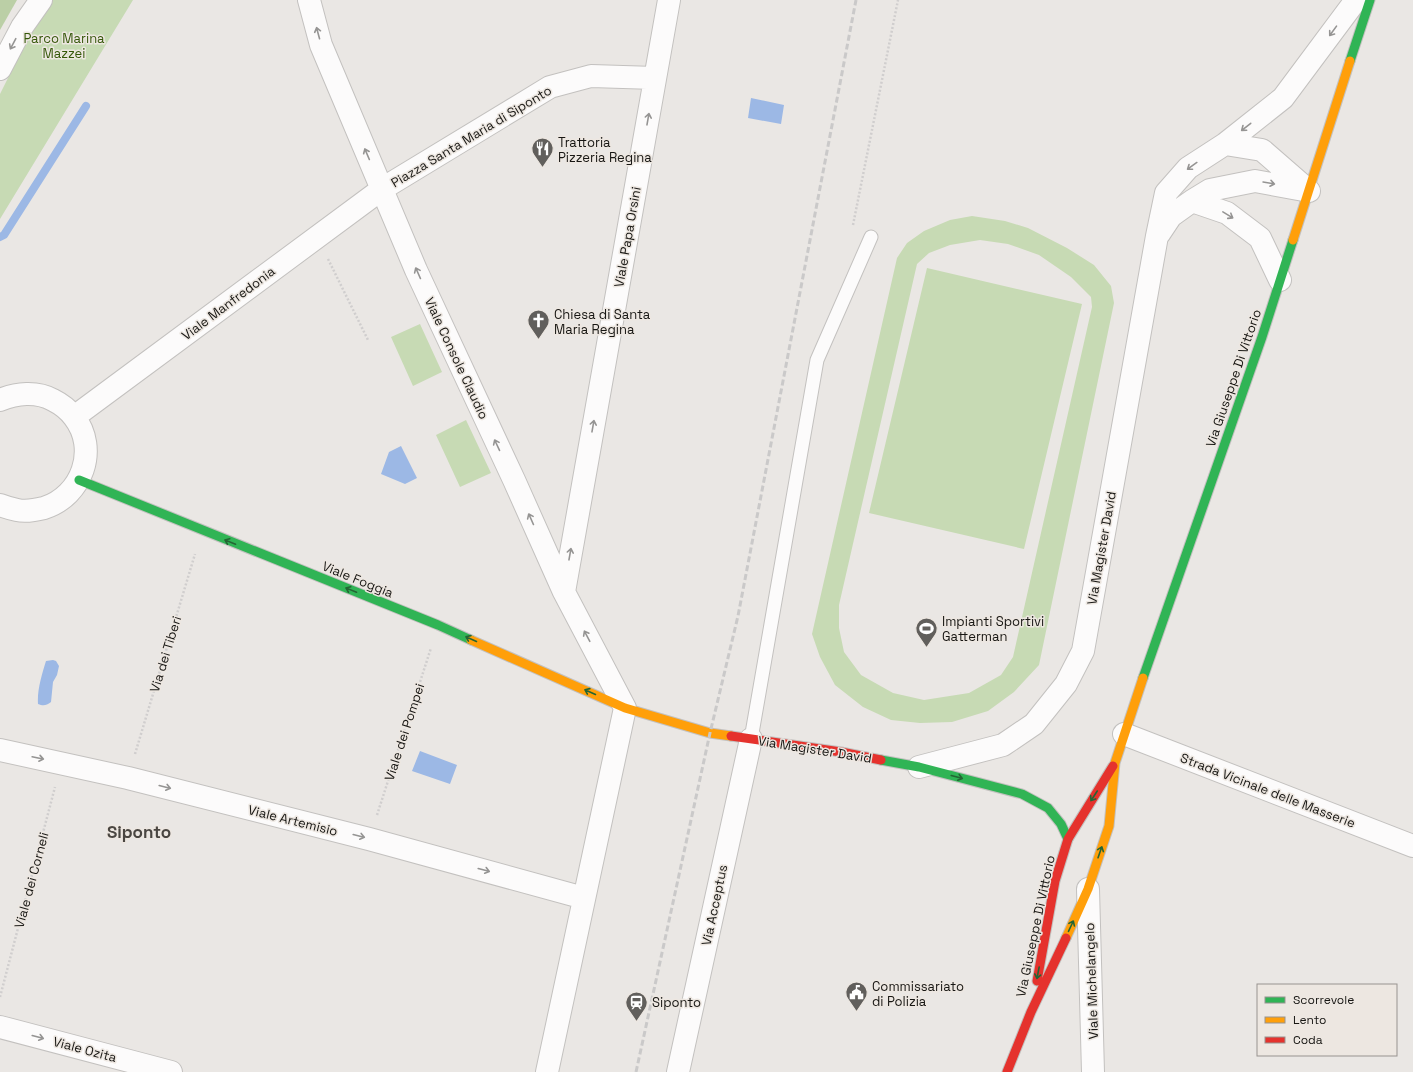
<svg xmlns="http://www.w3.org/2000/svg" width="1413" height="1072" font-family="'Space Grotesk',sans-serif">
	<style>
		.green { fill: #c7dab4; fill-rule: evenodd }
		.forest { fill: #bbcfa6 }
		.water { fill: #9cb8e5 }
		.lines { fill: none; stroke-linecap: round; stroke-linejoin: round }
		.stream { stroke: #9cb8e5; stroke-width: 8 }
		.lane-casing { stroke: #c3c1bf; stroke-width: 15 }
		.street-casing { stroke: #c3c1bf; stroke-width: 24 }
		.fast-casing { stroke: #c3c1bf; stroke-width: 11 }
		.slow-casing { stroke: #c3c1bf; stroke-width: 11 }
		.jam-casing { stroke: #c3c1bf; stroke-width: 11 }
		.path { stroke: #d0cece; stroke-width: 2.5; stroke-dasharray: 2 2; stroke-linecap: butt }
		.lane { stroke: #fcfbfb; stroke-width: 13 }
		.street { stroke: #fcfbfb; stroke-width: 22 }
		.fast { stroke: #30b455; stroke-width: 9 }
		.slow { stroke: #ff9f0a; stroke-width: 9 }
		.jam { stroke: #e5322d; stroke-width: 9 }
		.rail { stroke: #cac9c9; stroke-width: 3; stroke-dasharray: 6 3; stroke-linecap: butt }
		.oneway { stroke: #959493 }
		.oneway2 { stroke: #246534 }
		.labels { text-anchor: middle; stroke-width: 3; stroke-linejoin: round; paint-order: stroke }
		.park-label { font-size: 13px; fill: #355709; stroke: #ede7e1 }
		.street-label { font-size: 13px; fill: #171613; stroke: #ede7e1 }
		.poi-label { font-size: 13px; fill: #171613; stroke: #ede7e1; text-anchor: start }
		.district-label { font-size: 17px; font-weight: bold; fill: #4a4641; stroke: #ede7e1 }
	</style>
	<rect width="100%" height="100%" fill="#eae7e4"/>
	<path class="green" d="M51,0h82l-133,219v-125l32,-64z
		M972,216l33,5 23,7 39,20 27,17 17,21 3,17 -75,362 -25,27 -26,19 -36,11 -32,1 -29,-3 -28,-13 -28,-22 -15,-28 -8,-23 85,-376 10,-15 17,-12 26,-11zM980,240l28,4 31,11 32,22 20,20 1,10 -79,350 -12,18 -32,18 -45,7 -31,-7 -32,-18 -17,-23 -5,-24v-23l78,-341 12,-11 21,-8z
		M927,268l155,36 -58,245 -155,-36z
		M420,324l22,48 -29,14 -22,-49z
		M466,420l25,53 -31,14 -24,-52z"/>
	<path class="forest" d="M0,0h17l-17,30z"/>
	<path class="water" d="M751,98l33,7 -3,19 -33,-6z
		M401,446l16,32 -12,6 -24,-10 8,-22z
		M53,660l3,1 3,5 -2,9 -4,7 -2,20c-5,4 -8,4 -13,2 -1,-14 4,-30 8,-43z
		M420,751l37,14 -7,19 -38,-13z"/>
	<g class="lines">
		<path class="stream" d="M0,237l4,-2 82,-129"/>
		<defs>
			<path id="lane" d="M751,739l66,-379 54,-123"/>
			<path id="street" d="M309,0l12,45 95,225 98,210 50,112 61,116 -78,364
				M0,69l22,-42 19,-27
				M1225,144l37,6 46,40
				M1192,201l35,12 33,25 20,42
				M1159,234l12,-18 21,-15 18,-11 45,-9 54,10
				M0,400c16,-7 37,-9 53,0 8,4 15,9 21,17 25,32 8,79 -30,91 -8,2 -18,4 -27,2 -5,-1 -12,-3 -17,-5
				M74,417l308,-228 168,-102 41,-11 64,2
				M564,592l105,-592
				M1124,734l289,112
				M0,750l128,28 241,61 215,59
				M919,767l84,-22 31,-21 32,-40 17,-33 74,-415 9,-43 22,-25 37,-24 58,-46 73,-98
				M1088,889l5,183
				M0,1027l171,45
				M678,1072l73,-333"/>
			<path id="fast" d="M1350,61l20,-61
				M79,480l359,145 33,15
				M1143,678l119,-341 31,-97
				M881,760l38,7 103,27 26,14 13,16 7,15"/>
			<path id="slow" d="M1293,240l57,-179
				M471,640l154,68 85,25 21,3
				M1066,938l22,-49 21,-63 6,-63 28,-85"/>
			<path id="jam" d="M731,736l110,16 40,8
				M1037,981l18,-100 13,-42 45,-73
				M1007,1072l24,-60 35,-74"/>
		</defs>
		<use href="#lane" class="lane-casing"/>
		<use href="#street" class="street-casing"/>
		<use href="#fast" class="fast-casing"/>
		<use href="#slow" class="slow-casing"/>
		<use href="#jam" class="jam-casing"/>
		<path class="path" d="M853,225l45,-225
			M328,259l40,81
			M135,754l60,-200
			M377,815l54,-167
			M0,997l55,-210"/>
		<use href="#lane" class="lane"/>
		<use href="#street" class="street"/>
		<use href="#fast" class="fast"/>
		<use href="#slow" class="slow"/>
		<use href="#jam" class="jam"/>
		<path class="rail" d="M636,1072l74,-339 28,-117 118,-616"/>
	</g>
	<defs><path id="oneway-shaft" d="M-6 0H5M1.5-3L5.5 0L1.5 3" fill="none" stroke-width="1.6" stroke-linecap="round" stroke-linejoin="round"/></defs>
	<g class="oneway">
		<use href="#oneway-shaft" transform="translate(1333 31) rotate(126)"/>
		<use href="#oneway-shaft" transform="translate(318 33) rotate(-105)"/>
		<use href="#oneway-shaft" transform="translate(13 44) rotate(118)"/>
		<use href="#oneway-shaft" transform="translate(648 119) rotate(-80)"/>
		<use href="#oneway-shaft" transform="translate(1246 127) rotate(142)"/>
		<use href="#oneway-shaft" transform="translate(367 154) rotate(-113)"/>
		<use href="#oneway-shaft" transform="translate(1192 166) rotate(144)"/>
		<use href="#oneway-shaft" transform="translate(1269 183) rotate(10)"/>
		<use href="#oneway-shaft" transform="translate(1228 215) rotate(31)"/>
		<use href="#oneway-shaft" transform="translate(418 273) rotate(-114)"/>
		<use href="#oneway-shaft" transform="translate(593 426) rotate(-80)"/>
		<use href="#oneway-shaft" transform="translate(497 445) rotate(-115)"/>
		<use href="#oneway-shaft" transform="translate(531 519) rotate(-114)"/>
		<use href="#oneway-shaft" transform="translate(570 554) rotate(-80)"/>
		<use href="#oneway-shaft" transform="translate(587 636) rotate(-118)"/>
		<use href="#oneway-shaft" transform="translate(38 758) rotate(12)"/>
		<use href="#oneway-shaft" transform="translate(165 787) rotate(14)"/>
		<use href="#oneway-shaft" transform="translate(359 836) rotate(14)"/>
		<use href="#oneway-shaft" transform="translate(484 870) rotate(15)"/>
		<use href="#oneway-shaft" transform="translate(38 1037) rotate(15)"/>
	</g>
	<g class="oneway2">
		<use href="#oneway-shaft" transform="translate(230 542) rotate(-158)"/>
		<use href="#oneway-shaft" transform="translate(351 590) rotate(-158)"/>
		<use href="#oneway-shaft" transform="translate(471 639) rotate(-156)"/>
		<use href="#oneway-shaft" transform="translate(590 692) rotate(-156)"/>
		<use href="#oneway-shaft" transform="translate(957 777) rotate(15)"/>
		<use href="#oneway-shaft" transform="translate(1094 796) rotate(123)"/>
		<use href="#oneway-shaft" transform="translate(1100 852) rotate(-71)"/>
		<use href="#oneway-shaft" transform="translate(1071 926) rotate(-65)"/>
		<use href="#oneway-shaft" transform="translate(1038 973) rotate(101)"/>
	</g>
	<defs>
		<symbol id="restaurant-pin" viewBox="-11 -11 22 30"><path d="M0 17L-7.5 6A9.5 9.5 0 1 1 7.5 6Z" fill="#615f5c" stroke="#ede7e1"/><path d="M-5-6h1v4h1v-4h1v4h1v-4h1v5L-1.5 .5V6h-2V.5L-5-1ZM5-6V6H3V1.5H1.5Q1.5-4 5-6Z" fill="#fff"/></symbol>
		<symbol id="church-pin" viewBox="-11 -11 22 30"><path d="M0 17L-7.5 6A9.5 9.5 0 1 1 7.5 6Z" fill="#615f5c" stroke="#ede7e1"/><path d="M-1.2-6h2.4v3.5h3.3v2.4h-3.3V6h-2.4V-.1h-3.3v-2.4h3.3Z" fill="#fff"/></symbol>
		<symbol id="stadium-pin" viewBox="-11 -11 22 30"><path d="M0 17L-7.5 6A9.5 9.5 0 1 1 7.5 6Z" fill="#615f5c" stroke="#ede7e1"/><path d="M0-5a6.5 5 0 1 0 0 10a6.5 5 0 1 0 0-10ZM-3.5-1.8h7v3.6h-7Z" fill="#fff"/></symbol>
		<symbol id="civic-pin" viewBox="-11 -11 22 30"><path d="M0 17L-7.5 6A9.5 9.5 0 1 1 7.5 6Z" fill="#615f5c" stroke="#ede7e1"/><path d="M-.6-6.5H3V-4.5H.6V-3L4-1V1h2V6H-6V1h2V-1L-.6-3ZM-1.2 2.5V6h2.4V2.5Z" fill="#fff"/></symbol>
		<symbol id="station-pin" viewBox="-11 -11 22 30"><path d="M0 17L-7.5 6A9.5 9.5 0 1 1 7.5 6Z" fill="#615f5c" stroke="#ede7e1"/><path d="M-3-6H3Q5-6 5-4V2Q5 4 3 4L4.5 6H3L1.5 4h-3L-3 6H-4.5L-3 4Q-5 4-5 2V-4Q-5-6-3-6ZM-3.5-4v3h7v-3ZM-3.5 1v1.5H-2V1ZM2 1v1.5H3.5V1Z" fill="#fff"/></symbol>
	</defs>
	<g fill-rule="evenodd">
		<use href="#restaurant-pin" x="530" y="136" width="25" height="34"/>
		<use href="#church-pin" x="526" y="308" width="25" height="34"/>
		<use href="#stadium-pin" x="914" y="616" width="25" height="34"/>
		<use href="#civic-pin" x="844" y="980" width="25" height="34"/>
		<use href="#station-pin" x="624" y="990" width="25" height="34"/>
	</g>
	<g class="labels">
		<g class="park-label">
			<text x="64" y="43">Parco Marina<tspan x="64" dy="15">Mazzei</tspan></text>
		</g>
		<g class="street-label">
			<text transform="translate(471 136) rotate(-31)" y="5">Piazza Santa Maria di Siponto</text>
			<text transform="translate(627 237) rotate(-80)" y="5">Viale Papa Orsini</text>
			<text transform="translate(228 303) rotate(-37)" y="5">Viale Manfredonia</text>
			<text transform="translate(457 358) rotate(65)" y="5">Viale Console Claudio</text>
			<text transform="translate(1233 378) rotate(-71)" y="5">Via Giuseppe Di Vittorio</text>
			<text transform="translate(1101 548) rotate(-80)" y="5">Via Magister David</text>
			<text transform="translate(358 579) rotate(22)" y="5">Viale Foggia</text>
			<text transform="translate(165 654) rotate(-73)" y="5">Via dei Tiberi</text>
			<text transform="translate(404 732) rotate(-72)" y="5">Viale dei Pompei</text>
			<text transform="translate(815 749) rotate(9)" y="5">Via Magister David</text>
			<text transform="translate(1268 790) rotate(21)" y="5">Strada Vicinale delle Masserie</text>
			<text transform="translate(293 820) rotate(14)" y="5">Viale Artemisio</text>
			<text transform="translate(31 880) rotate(-75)" y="5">Viale dei Corneli</text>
			<text transform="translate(714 905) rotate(-78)" y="5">Via Acceptus</text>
			<text transform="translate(1035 926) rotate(-78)" y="5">Via Giuseppe Di Vittorio</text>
			<text transform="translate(1091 981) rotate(-92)" y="5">Viale Michelangelo</text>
			<text transform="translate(85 1049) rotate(15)" y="5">Viale Ozita</text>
		</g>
		<g class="poi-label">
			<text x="558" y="147">Trattoria<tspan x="558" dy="15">Pizzeria Regina</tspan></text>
			<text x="554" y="319">Chiesa di Santa<tspan x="554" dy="15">Maria Regina</tspan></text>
			<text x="942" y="626">Impianti Sportivi<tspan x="942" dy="15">Gatterman</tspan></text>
			<text x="872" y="991">Commissariato<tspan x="872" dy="15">di Polizia</tspan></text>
			<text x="652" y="1007">Siponto</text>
		</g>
		<g class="district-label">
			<text x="139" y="838">Siponto</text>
		</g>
	</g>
	<rect x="1257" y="984" width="140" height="72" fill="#ede7e1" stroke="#97938f"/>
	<rect x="1265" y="997" width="20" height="6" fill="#30b455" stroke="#97938f"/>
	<text x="1293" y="1004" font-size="12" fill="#171613">Scorrevole</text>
	<rect x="1265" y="1017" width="20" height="6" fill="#ff9f0a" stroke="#97938f"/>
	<text x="1293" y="1024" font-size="12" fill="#171613">Lento</text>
	<rect x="1265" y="1037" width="20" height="6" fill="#e5322d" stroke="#97938f"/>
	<text x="1293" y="1044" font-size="12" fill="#171613">Coda</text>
</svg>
